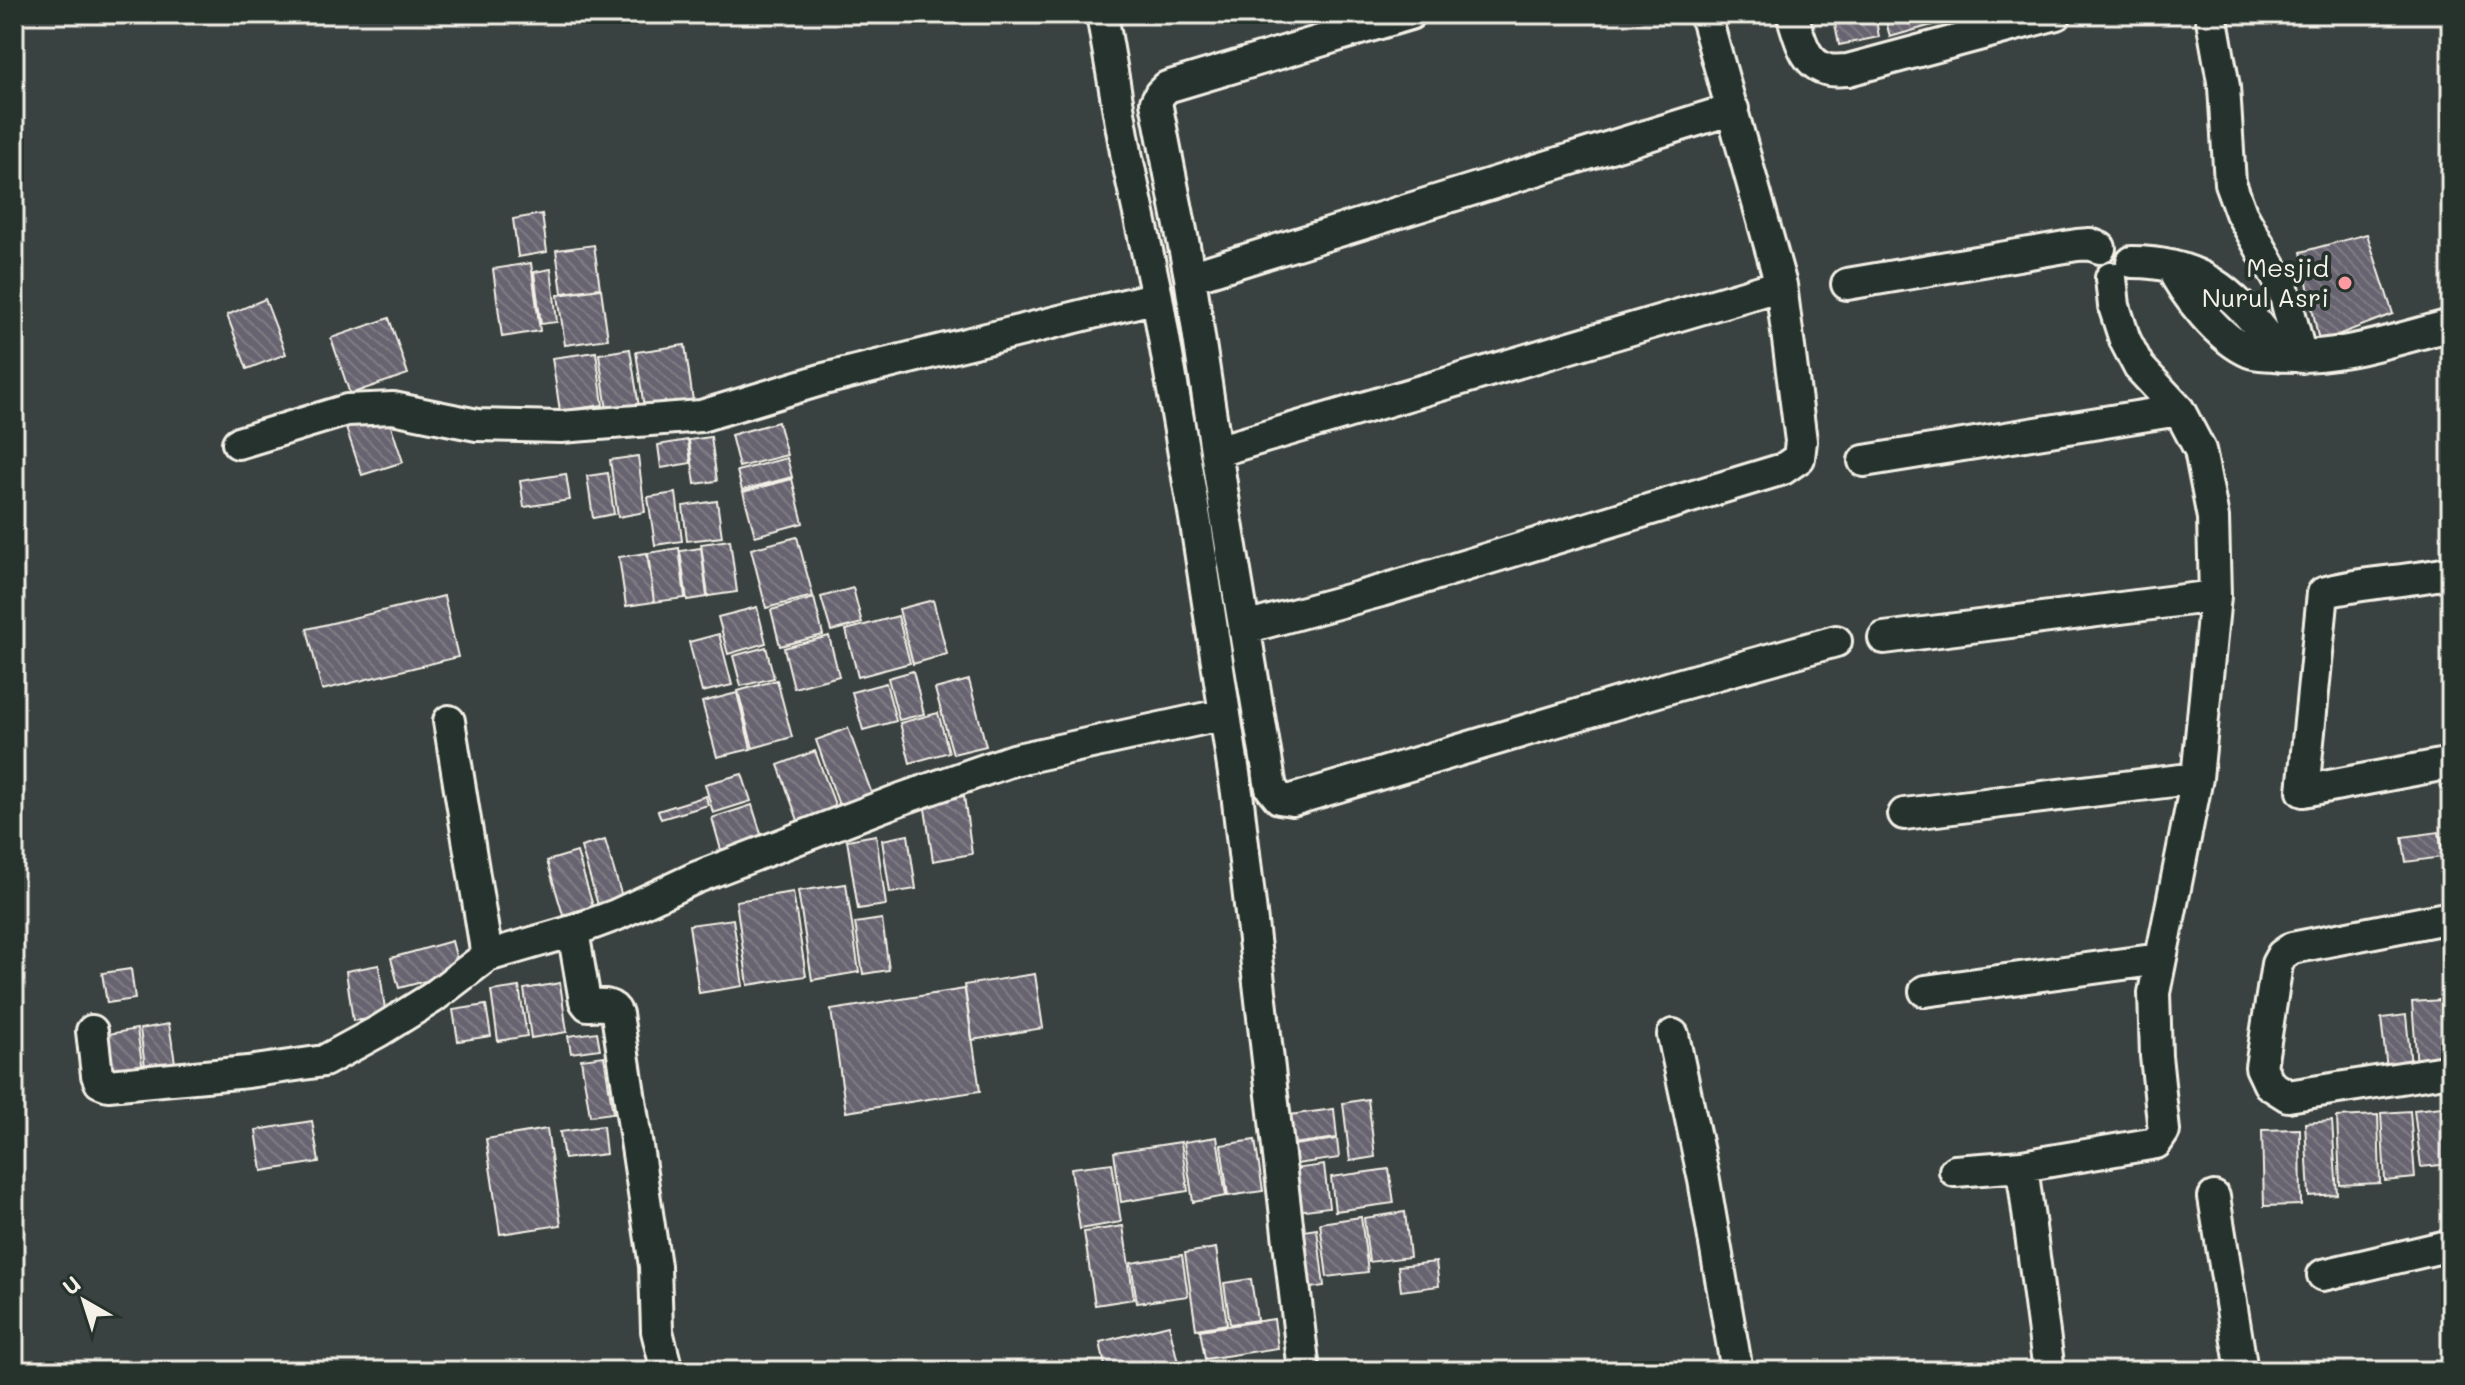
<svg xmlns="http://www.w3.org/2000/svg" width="2465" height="1385" font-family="Mali,sans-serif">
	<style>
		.building { fill: url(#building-back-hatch); stroke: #f4f1e8; stroke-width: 2 }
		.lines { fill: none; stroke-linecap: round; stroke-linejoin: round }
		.street-casing { stroke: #f4f1e8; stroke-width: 36 }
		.street { stroke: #26332d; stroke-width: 30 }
		.poi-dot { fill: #ff9aa2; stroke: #26332d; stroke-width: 3 }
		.labels { text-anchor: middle; stroke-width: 8; stroke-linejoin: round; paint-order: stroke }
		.poi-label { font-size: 26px; fill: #f4f1e8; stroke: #26332d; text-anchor: end }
	</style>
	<defs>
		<pattern id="building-back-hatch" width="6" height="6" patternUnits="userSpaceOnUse" patternTransform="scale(2)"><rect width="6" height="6" fill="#68646f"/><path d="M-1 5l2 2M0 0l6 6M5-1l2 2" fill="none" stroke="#7e7b84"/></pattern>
	</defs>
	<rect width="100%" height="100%" fill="#3a4241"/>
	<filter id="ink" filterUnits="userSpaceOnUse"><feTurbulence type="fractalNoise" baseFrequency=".0125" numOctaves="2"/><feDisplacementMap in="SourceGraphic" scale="16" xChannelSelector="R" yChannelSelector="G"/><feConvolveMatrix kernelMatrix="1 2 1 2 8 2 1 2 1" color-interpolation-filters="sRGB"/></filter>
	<g filter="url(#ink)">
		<path class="building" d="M1833,14h42l4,23 -40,8z
			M1884,14h45l3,11 -42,12z
			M542,214l5,38 -29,5 -5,-38z
			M2367,234l26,80 -74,28 -18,-90z
			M594,245l6,43 -38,5 -6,-43z
			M531,263l9,68 -38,6 -9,-68z
			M551,269l6,53 -16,2 -7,-52z
			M601,289l7,50 -43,6 -7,-50z
			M265,299l21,55 -39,15 -20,-54z
			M389,318l19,56 -58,20 -19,-56z
			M685,345l9,63 -49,7 -9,-63z
			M630,349l9,58 -32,4 -8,-57z
			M596,352l7,53 -43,6 -8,-53z
			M386,411l17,51 -41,13 -17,-50z
			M778,422l9,33 -48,12 -8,-32z
			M711,437l6,44 -22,3 -6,-44z
			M688,440l3,23 -30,5 -3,-23z
			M638,456l7,56 -27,5 -8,-57z
			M787,458l5,19 -50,13 -5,-19z
			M608,473l6,41 -21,4 -6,-42z
			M566,474l4,26 -46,7 -4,-26z
			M792,479l11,44 -48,13 -12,-44z
			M676,493l6,48 -27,4 -7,-48z
			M717,501l5,36 -35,4 -4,-35z
			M797,537l16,59 -47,12 -15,-59z
			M730,540l7,52 -29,4 -7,-52z
			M679,548l6,50 -31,4 -6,-49z
			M701,548l6,49 -20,3 -7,-49z
			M647,553l7,49 -28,4 -7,-49z
			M853,588l9,35 -31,8 -10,-34z
			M444,596l14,61 -136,33 -15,-61z
			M814,598l9,37 -43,11 -9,-36z
			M933,600l14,54 -34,10 -14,-55z
			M757,607l9,36 -38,11 -10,-37z
			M898,616l12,47 -52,14 -12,-47z
			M719,634l13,51 -30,7 -13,-50z
			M829,636l10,40 -45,12 -10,-40z
			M766,647l8,31 -33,8 -8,-30z
			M913,671l11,43 -25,6 -11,-42z
			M777,680l15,57 -39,11 -15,-57z
			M969,680l17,66 -33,8 -18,-65z
			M886,683l10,38 -33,9 -11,-38z
			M737,693l14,56 -34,8 -15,-55z
			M938,713l11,39 -39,11 -10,-40z
			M848,728l25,69 -33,11 -24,-68z
			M815,751l22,59 -38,13 -21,-58z
			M742,774l9,27 -38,12 -8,-29z
			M706,796l2,9 -47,14 -3,-8z
			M964,796l8,58 -39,7 -9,-59z
			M752,805l10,32 -41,13 -9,-32z
			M2439,832l4,25 -37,5 -4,-25z
			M876,835l10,70 -28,4 -11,-69z
			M908,835l8,54 -26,4 -8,-53z
			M605,840l17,57 -24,8 -17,-58z
			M577,852l16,54 -30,9 -16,-54z
			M846,884l13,88 -47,8 -14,-89z
			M793,892l13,84 -58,9 -12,-84z
			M733,919l10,67 -44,7 -10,-68z
			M882,919l7,51 -26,4 -8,-51z
			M452,941l8,31 -61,16 -8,-30z
			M379,965l7,52 -33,4 -7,-50z
			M131,969l4,30 -28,4 -5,-30z
			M1035,974l8,54 -71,12 -8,-55z
			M560,983l7,49 -36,6 -7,-49z
			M519,987l8,49 -29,5 -7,-50z
			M965,989l15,102 -134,21 -15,-102z
			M2442,1000l5,63 -30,3 -5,-64z
			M486,1005l5,31 -33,5 -5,-31z
			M2406,1015l5,51 -24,3 -6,-51z
			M169,1024l7,45 -30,5 -6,-45z
			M137,1029l6,42 -34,6 -6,-42z
			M597,1032l3,17 -29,4 -3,-17z
			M604,1056l9,57 -23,3 -9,-57z
			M1368,1099l7,58 -25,4 -7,-58z
			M2451,1106v58l-30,3 -7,-57z
			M1334,1109l3,29 -53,7 -3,-29z
			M2410,1111l5,67 -30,3 -4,-68z
			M2378,1115l2,68 -40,2 -3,-68z
			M312,1121l7,41 -57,9 -6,-41z
			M2332,1121l5,73 -28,2 -4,-73z
			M603,1126l3,28 -42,5 -4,-27z
			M547,1129l14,96 -61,9 -14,-95z
			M2300,1129l1,76 -37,1 -2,-76z
			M1217,1137l9,59 -33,6 -9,-60z
			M1337,1139l2,19 -50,7 -2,-19z
			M1255,1140l8,51 -35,5 -7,-51z
			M1181,1142l7,49 -67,11 -7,-50z
			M1112,1163l9,59 -41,7 -9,-61z
			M1324,1165l5,42 -39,5 -5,-42z
			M1389,1169l5,34 -59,8 -4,-34z
			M1405,1212l5,45 -41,5 -5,-44z
			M1361,1217l7,55 -41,5 -7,-54z
			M1123,1226l11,73 -39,6 -11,-73z
			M1317,1229l7,57 -26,4 -7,-57z
			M1216,1248l11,76 -31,5 -11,-76z
			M1182,1255l6,41 -51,7 -6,-40z
			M1436,1262l3,24 -38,5 -3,-25z
			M1251,1279l6,41 -27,4 -6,-41z
			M1274,1319l4,29 -73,11 -5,-29z
			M1169,1325l11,46h-74l-6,-29z"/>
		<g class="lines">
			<defs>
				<path id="street" d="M1102,14l25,144 30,139 39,227 41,269 67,578
					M1410,14l-243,73 -7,7 -4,8 34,175 36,240 45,271 8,10 13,2 386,-115 158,-44
					M1792,14c7,20 11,51 37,56 6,1 13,0 19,0l208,-56
					M2211,14l13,73 6,96 11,30 42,75 18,69
					M2132,262c75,0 108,37 149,94
					M2171,266c13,28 49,74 79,86 7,3 17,2 24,3 61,6 119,-15 177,-30
					M1190,277l543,-168
					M1847,284l230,-39 13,-1 10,4
					M238,443l109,-33 46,-2 84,17 84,2 140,-11 123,-37 333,-82
					M1217,451l564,-166
					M1864,461l315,-51
					M2451,572c-42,10 -87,9 -128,21l-20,198 148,-28
					M1245,628l136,-37 402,-122 16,-11 2,-17 -20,-156 -76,-271
					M1884,638l331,-42
					M449,721l38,235
					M1904,814l293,-36
					M2451,917l-159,31 -10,7 -5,9 -16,103 8,17 19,12 163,-26
					M573,931l12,70 3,4c12,0 24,-3 29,9l38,252 2,65 10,40
					M1925,991l235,-32
					M92,1031l5,44 3,7 8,3 140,-13 76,-11 55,-30 53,-33 55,-42 86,-25 43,-16 79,-37 206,-79 112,-39 212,-46
					M1673,1035l31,145 33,191
					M2022,1166l27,205
					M1955,1171l67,-5 134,-23 8,-12 -8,-75 -2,-63 43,-215 18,-182 -2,-78 -13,-68 -21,-40 -40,-43 -14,-27 -11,-34 -3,-28
					M2214,1197l28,174
					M2323,1275l128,-30"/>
			</defs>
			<use href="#street" class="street-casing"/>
			<use href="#street" class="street"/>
		</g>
	</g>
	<circle class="poi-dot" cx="2345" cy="283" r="8"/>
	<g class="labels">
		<g class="poi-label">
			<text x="2329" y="277">Mesjid<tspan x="2329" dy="30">Nurul Asri</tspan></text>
		</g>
	</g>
	<rect width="2465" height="1385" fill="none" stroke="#26332d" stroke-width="48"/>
	<rect x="24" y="24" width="2417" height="1337" fill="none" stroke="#f4f1e8" stroke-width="3" filter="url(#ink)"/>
	<g transform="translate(84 1301) rotate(321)" stroke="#26332d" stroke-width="6" paint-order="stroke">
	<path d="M0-6L14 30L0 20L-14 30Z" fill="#f4f1e8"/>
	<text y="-12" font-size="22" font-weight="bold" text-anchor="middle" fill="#f4f1e8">U</text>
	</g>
</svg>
